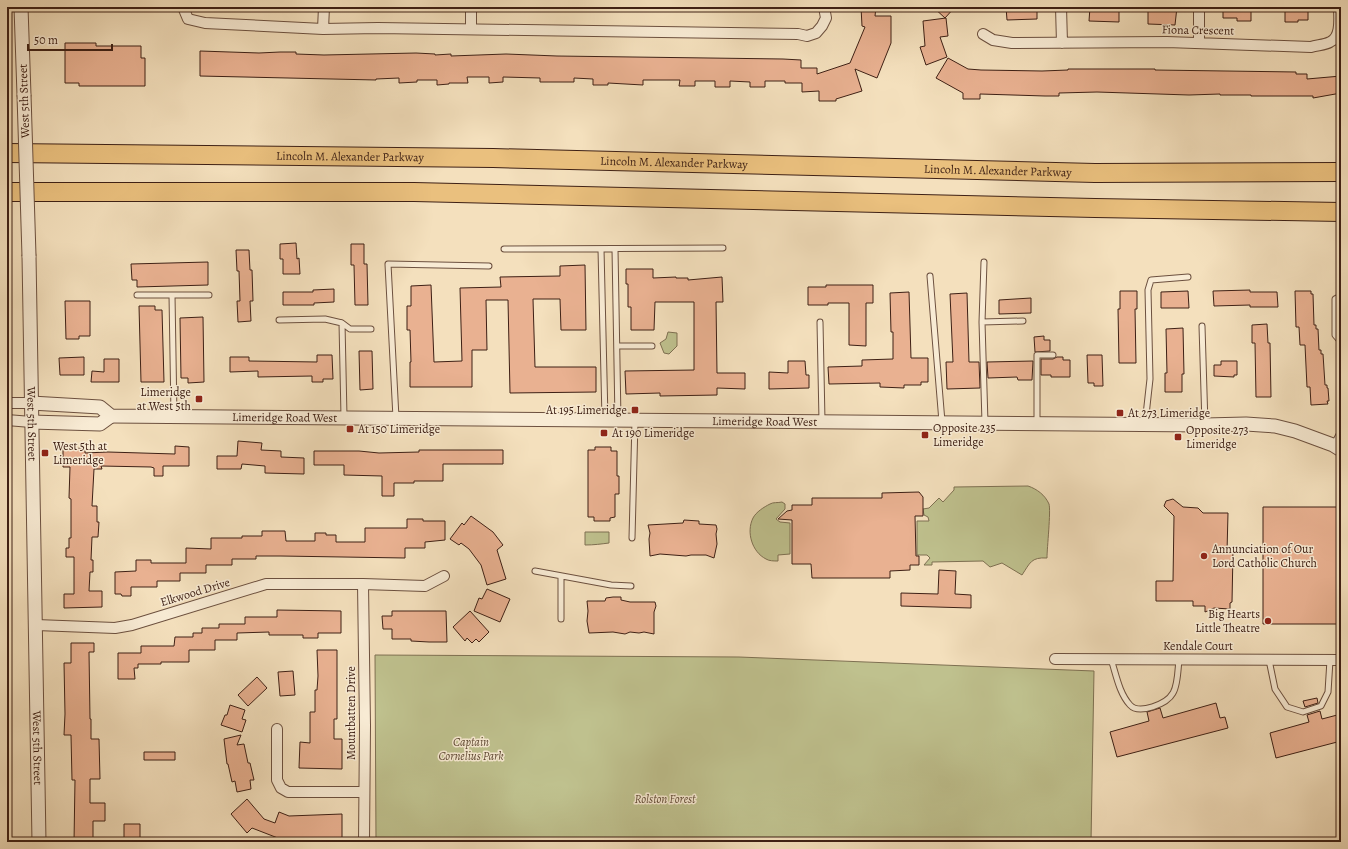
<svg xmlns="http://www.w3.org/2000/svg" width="1348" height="849" font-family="Alegreya,serif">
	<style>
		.green { fill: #bfc18e; stroke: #7e7052 }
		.building { fill: #e9b191; stroke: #3e2015 }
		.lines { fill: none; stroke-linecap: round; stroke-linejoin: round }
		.service-casing { stroke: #6c503f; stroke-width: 7 }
		.minor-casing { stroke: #6c503f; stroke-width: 12 }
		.tertiary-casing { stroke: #6c503f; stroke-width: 15 }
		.motorway-casing { stroke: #3e2015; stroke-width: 20 }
		.service { stroke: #f8ebd4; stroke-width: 5 }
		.minor { stroke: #f8ebd4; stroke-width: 10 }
		.tertiary { stroke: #f8ebd4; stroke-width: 13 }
		.motorway { stroke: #eac07e; stroke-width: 18 }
		.tertiary-bridge-casing { stroke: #6c503f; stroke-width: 15; stroke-linecap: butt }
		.tertiary-bridge { stroke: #f8ebd4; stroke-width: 13 }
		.poi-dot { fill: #8f2418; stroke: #f8ebd4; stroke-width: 1.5 }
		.labels { text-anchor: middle; stroke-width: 3; stroke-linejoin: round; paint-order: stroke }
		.street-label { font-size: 12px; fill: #3e2015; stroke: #f8ebd4 }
		.poi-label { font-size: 12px; fill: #3e2015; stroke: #f8ebd4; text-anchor: start }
		.park-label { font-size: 12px; font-style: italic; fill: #5e4833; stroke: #f8ebd4 }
	</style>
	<rect width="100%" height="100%" fill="#f4e0bd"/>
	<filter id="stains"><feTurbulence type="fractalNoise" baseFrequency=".005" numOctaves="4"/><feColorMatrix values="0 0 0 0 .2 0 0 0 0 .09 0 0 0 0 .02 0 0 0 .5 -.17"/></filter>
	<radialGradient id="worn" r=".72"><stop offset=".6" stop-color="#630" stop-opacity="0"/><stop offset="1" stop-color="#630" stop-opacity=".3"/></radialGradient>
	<path class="green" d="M668,332l9,1v13l-8,8 -5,-1 -4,-10 6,-4z
		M1028,486c9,3 17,9 21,18 2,7 -2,44 -2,54 -16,-1 -17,5 -25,17l-20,-12 -12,4 -7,-6 -51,1v3h-8l6,-7 -3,-3h-10v-34h12l-1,-4 -4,-2 -1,-6 6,-1 10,-10 4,4 11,-12v-3z
		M782,502l3,2v5l-9,10 4,3 10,1v31l-12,1v6c-4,0 -9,0 -12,-2 -14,-7 -20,-27 -13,-41 3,-6 11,-11 17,-14 3,-2 8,-1 12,-2z
		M585,532h24v11c-8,1 -15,2 -24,2z
		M375,655l364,2 355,14 -3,171h-715z"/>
	<path class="building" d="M861,7h15l-1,9h16v27l-14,35 -22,-9 7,22 -26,8v2h-17v-10l-17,1v-9h-17v-2h-20v6h-15v-5l-20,-1v6h-15v-6h-20v5h-16l1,-6h-37v5l-35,-2v2h-15v-6l-19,-1v4h-34v-4l-37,-1v5l-14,1v-6h-22l1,6h-19v1l-12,1v-5h-20v2l-18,1v-5l-23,1v1l-176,-4v-25l59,2 21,-1h16v2l28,1 92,-2 19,1v1l16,-1v2l55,-2 51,2 226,3 18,1v8h16v6l33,-11 15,-36 -3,-1z
		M933,7h22l-10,11z
		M1006,7h31v12l-30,1z
		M1090,7h29v15l-30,-1z
		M1164,7h13l-2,18 -27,-1v-14h16z
		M1223,7h28v14h-14v-3h-14z
		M1285,7h23v13h-10v2h-13z
		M946,18l2,18 -8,1 7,20 -21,8 -6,-18 5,-1 -2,-25z
		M65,43h31v3h45v12h4v28h-66v-3h-14z
		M948,58l20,11 13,1 61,1 26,-1v-1h87v1l141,2v2h11v5l34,-3v17l-28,5v-2h-62v-1h-31v-1l-31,1 -92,-3 -38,1v3h-14l-65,-2v5h-17v-6l-27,-15z
		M296,243l1,16 2,-1 1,16h-17v-15h-3v-15z
		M351,244h13v20h3l1,41h-13l-1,-40h-3z
		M236,250h13l1,20h2l1,31h-3l1,20 -13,1 -1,-21h3l-1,-30h-2z
		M208,262v23l-71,2v-7h-5l-1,-16z
		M585,265l1,65h-25l-1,-31h-27l2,68h61v25l-86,1 -2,-93h-22l1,50h-15v37h-62v-25h1l-1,-32h-3v-24h4v-20l20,-1 3,77 28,-1 -2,-73 41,-1 -1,-10 60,-1v-10z
		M626,269h27v9l23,-1v1h12v2l34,-3 1,25h-7l1,71h28v16l-28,-1v7l-57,1v-3l-34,1 -1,-23 69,-1v-68h-39l-1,28h-23v-23h-3v-23h-2z
		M826,285h47v18h-7v43l-17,-1v-42h-21v2h-20v-18h18z
		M334,289v13l-20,1v2h-31v-13h30v-2z
		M1250,290v2h27l1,15h-28v-2l-36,1 -1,-15z
		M1120,291h17v18h-2l1,54h-17l-1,-54h2z
		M1188,291l1,17h-28v-16z
		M1295,291h16v3h2l1,31h2v4h2l1,21h2v4h2l2,31h2v3h1l1,13h-2l1,3 -17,1 -1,-18h-3l-2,-42h-5l-1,-18h-3z
		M909,292l2,66h17v24h-7v3h-17v3l-24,-1v-4l-51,1 -1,-17 34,-1v-6l31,-1v-27h-2l-1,-39z
		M967,293l2,69h10l1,26 -33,1 -1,-27h7l-3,-68z
		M1031,298v15l-32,1v-14z
		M65,301h25v35h-11v3h-13z
		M139,306h16v4h7l2,72h-23z
		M203,317l1,65 -16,1v-5h-7l-1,-60z
		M1267,324l1,19h2l1,54h-15l-1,-54h-3v-18z
		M1183,328l1,46h-2v18h-17v-19h2l-1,-44z
		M1044,336v4h6v11l-15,1 -1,-15z
		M359,351h13l1,38 -13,1z
		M317,355h15l1,24h-10v3h-11v-6l-54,1v-6l-28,1v-15h19v4l68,1z
		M1087,355h15l1,31h-9v-3h-6z
		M84,357v18h-24l-1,-17z
		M1057,357h6v3h7v17h-19v-2h-10v-16h12z
		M104,359h15v23h-28l1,-11 12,1z
		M788,361h17l1,14h3v13l-40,1v-17l19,1z
		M1033,361l-1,19h-14l-1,-3 -29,1 -1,-16z
		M1221,361h16v14h-3v2l-20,-1v-11h7z
		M238,441l24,2 -1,7 20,1v6l23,1v16l-39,-1v-7l-23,-2 -1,5h-24v-13h20z
		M175,446l14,1v19h-26v10h-9v-8l-3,-1 -50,-1 1,3h-8l-2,37h5v16h2l-1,15h-6l-1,23h2v12h-3l-1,19h13v16l-38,1v-14h10v-37h-8v-9h3v-10h2v-39l-2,-1 1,-31h-7v-18l22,-1v5l23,-1 67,2z
		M595,447h16v4h6v25h2v18h-4v23l-5,1v3h-16v-4h-6v-67h7z
		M419,450h84v14h-60v17h-29v2h-20v13h-12v-20l-38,-1v-10h-30v-14h45l20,2 40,-1z
		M919,492l4,5v19h-8l1,40h3v9h-9v5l-20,1v7h-78l-1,-14h-19v-44l-14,-1 9,-8 5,-1v-5h20v-7h70v-5z
		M1173,499l10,8 15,1 5,5h25l-1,39h6l-1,50 -2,1v6l-16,-1 -9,4v-6h-12v-5h-37v-20h17l1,-65 -10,-10 2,-5z
		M1263,507h75v117h-75z
		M471,516l22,16 10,13 -6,5 9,29 -19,6 -6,-20 -12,-16 -8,-6 -2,2 -9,-6 12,-16 2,2z
		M407,519h16v2h22v19l-20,2v6h-20v10l-124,-2h-25v3h-24v6h-26v8h-26v8h-23v6h-26v9h-9l-1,-2h-6v-22l21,-1v-11h15v3h35v-15l25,1v-11h31v-2h20v-5h23l1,10h29v-8h11v2h10v7h29v-14h42z
		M684,520l15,1v3l17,1 1,4 -1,5 1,10 -3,14 -8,-3h-15l-5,1 -26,-2 -10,2 -1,-17 1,-6 -2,-8 35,-2z
		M939,570l17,1 -1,23 16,1v13l-70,-2v-13l37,1z
		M487,589l23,10 -10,23 -26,-11 5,-13 3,1z
		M613,597h8v3l9,2h25l1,4 -2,6v22l-10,-2 -5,1 -9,-1 -5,2 -12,-2 -24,1 -2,-12 1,-10 -1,-10h18l1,-3z
		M277,610l64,1v22h-23v5h-15v-3h-34v-3l-32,1v7h-22v10h-26v12h-28v2h-23v4h-4l1,11h-17v-26h23v-7h33l1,-9h18v-4h9v-5h17v-4h26v-7h32z
		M392,611h54l1,31h-18l-18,-1v-2h-19v-10h-9l-1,-13h10z
		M470,611l19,21 -10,10 -3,-3 -4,4 -5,-5 -2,3 -12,-14z
		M71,643h23v9h-5l1,67h1v20h8l1,40h-10v24h15v18h-12v21h-19l1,-62h-3l-1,-45h-7l1,-21 -1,-51h7z
		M317,650h20v69h-3v20h8v30l-43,-1 1,-26 10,1v-31h5v-22h2l1,-14z
		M293,671l2,24 -15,1 -2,-24z
		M257,677l10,11 -19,18 -10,-11z
		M1317,698l1,5 -13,4 -2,-6z
		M1216,703l4,15 5,-1 3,11 -111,29 -7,-25 39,-11 -2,-9 13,-4 3,10z
		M230,705l15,5 -3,9 4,1 -4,12 -21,-7 4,-10h2z
		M1320,711l2,8 19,-5v27l-65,17 -6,-25 39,-11 -2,-7z
		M241,735l-4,10 7,-1 4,19h2l4,17h-4l1,9 -14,3 -2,-11 -3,1 -4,-18h-1l-3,-25z
		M144,752h31v8h-31z
		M247,799l17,20 11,4 4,-11 10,4 53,-2v28h-17v-2h-42l-31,-12 -5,5 -16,-19z
		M124,824h16v14h-16z"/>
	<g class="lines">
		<defs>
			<path id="service" d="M504,249l219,-1
				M601,249l4,170
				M615,249l3,171
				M984,262l-2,60 3,101
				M930,276l12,146
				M137,295h72
				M172,295l2,121
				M1341,296l-6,3v36l6,7
				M279,320l46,-1 17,4 2,94
				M820,322l2,99
				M982,322l41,-1
				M342,323l8,6h21
				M1202,326l3,99
				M617,346h35
				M396,418l-8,-154 101,2
				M1037,423v-68h16
				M1145,424l5,-45 -2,-89 3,-10 37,-3
				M1334,444l7,-13
				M632,538l3,-117
				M535,571l76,14 20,1
				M561,619v-43
				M1111,659c5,15 8,34 19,46 9,10 37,-1 43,-12 5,-8 5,-25 6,-34
				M1269,660l6,29 12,18 16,5 18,-6 7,-14 2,-32"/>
			<path id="minor" d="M183,7l5,12 17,4 118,6 55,-1 420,6 9,2 9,-3 6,-7 4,-8 -2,-11
				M471,7v22
				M1061,7l1,36
				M323,29l1,-22
				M983,34l10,6 19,3 155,-1 144,5c6,-2 14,-2 19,-5 12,-5 9,-25 9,-35
				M1199,43v-36
				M7,403h24
				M7,420l24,2
				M363,584l2,142 -1,116
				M36,625l79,3 17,-3 134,-41h97l62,2 19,-10
				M1055,659l286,1
				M277,729v51l4,8 7,4h76"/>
			<g id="tertiary">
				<path d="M21,7l3,88"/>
				<path id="s1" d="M29,256l10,586"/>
				<path id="s2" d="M31,403l69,4 11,9 1094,9 41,-1 29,2 20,5 38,14 8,5"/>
				<path d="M31,422l69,2 11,-8"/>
			</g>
			<g id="motorway">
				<path id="s3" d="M7,153l486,5 602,15 246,-1"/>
				<path d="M7,192h407l681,16 246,4"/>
			</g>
		</defs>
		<use href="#service" class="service-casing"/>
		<use href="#minor" class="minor-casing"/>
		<use href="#tertiary" class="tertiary-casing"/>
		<use href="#motorway" class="motorway-casing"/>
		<use href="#service" class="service"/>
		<use href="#minor" class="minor"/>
		<use href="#tertiary" class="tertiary"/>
		<use href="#motorway" class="motorway"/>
		<defs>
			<path id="tertiary-bridge" d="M24,95l5,161"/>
		</defs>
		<use href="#tertiary-bridge" class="tertiary-bridge-casing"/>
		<use href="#tertiary-bridge" class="tertiary-bridge"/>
	</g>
	<g class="poi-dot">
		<rect x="195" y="395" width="8" height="8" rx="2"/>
		<rect x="631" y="406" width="8" height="8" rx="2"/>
		<rect x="1116" y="409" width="8" height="8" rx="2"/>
		<rect x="346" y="425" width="8" height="8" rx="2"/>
		<rect x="600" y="429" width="8" height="8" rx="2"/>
		<rect x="921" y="431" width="8" height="8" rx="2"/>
		<rect x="1174" y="433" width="8" height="8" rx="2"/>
		<rect x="41" y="449" width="8" height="8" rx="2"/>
		<circle cx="1204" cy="556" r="4"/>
		<circle cx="1268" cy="621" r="4"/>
	</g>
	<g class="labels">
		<g class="street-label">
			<text transform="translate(1198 30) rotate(1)" y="4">Fiona Crescent</text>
			<text transform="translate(24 101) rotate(-92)" y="4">West 5th Street</text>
			<text dy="4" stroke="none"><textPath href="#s3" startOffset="343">Lincoln M. Alexander Parkway</textPath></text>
			<text dy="4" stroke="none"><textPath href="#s3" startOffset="667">Lincoln M. Alexander Parkway</textPath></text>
			<text dy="4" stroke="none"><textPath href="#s3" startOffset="991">Lincoln M. Alexander Parkway</textPath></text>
			<text dy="4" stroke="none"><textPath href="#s2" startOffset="257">Limeridge Road West</textPath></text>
			<text dy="4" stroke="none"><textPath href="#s2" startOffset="737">Limeridge Road West</textPath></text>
			<text dy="4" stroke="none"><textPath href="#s1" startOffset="168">West 5th Street</textPath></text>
			<text transform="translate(195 592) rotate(-17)" y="4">Elkwood Drive</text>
			<text x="1198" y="650">Kendale Court</text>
			<text transform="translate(351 713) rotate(-90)" y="4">Mountbatten Drive</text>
			<text dy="4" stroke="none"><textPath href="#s1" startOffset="492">West 5th Street</textPath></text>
		</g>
		<g class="poi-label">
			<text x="191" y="396" text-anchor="end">Limeridge<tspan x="191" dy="14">at West 5th</tspan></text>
			<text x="627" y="414" text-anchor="end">At 195 Limeridge</text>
			<text x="1128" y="417">At 273 Limeridge</text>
			<text x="933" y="432">Opposite 235<tspan x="933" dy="14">Limeridge</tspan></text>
			<text x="358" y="433">At 150 Limeridge</text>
			<text x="1186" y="434">Opposite 273<tspan x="1186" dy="14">Limeridge</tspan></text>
			<text x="612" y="437">At 190 Limeridge</text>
			<text x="53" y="450">West 5th at<tspan x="53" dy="14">Limeridge</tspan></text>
			<text x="1212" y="553">Annunciation of Our<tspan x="1212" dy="14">Lord Catholic Church</tspan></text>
			<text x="1260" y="618" text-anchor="end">Big Hearts<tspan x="1260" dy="14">Little Theatre</tspan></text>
		</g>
		<g class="park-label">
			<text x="471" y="746">Captain<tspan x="471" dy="14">Cornelius Park</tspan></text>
			<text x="665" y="803">Rolston Forest</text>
		</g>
	</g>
	<rect width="1348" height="849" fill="none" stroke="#f4e0bd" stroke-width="24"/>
	<rect x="8" y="8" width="1332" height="833" fill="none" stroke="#3e2015" stroke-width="2"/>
	<rect x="12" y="12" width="1324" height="825" fill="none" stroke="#3e2015"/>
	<path d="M28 44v6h84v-6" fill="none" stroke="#3e2015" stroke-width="2"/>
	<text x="34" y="44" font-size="12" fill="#3e2015" stroke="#f8ebd4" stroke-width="3" paint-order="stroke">50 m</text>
	<rect width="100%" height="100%" filter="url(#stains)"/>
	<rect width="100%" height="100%" fill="url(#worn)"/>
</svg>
